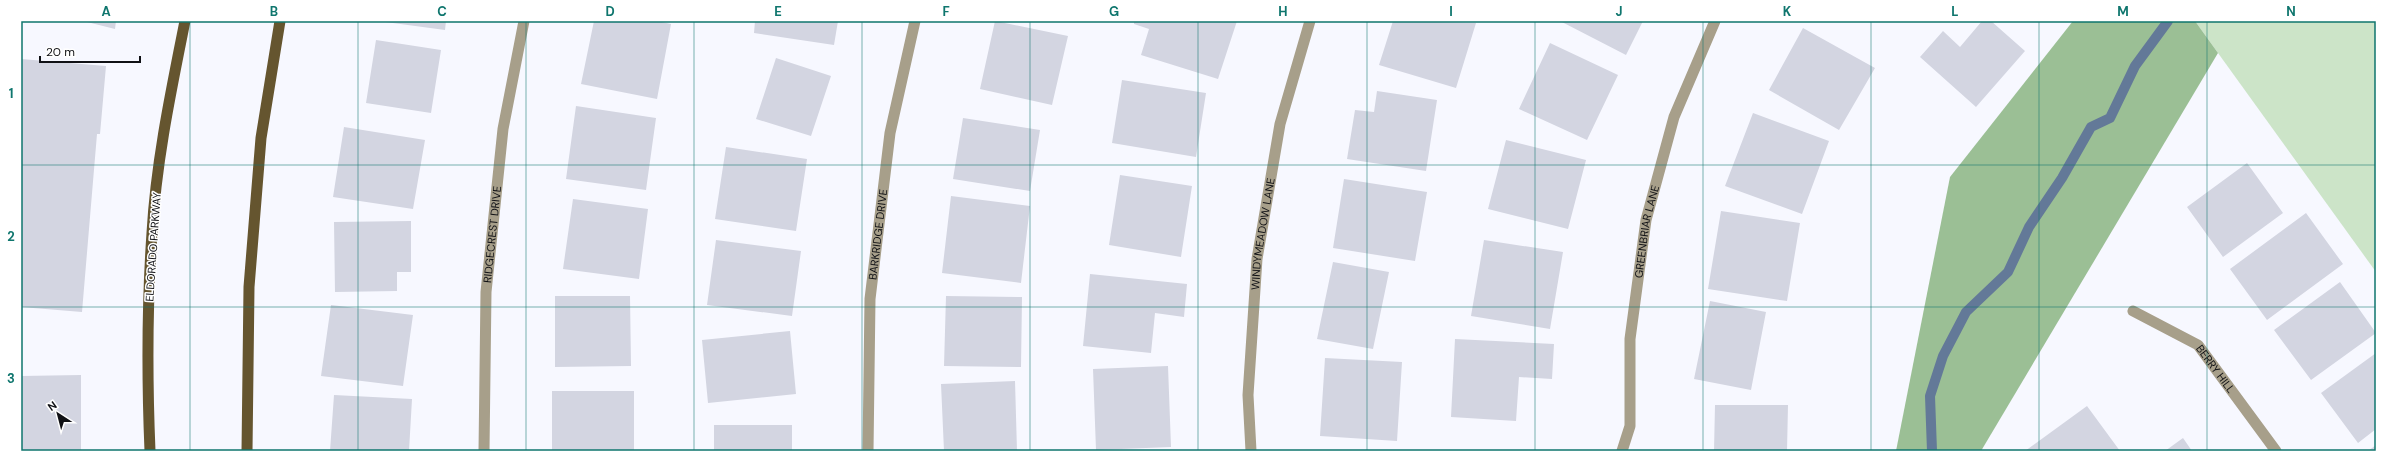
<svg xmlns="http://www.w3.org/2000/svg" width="2397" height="472" font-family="'DM Sans',sans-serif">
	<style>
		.green { fill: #cce4c8 }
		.forest { fill: #9bbf95 }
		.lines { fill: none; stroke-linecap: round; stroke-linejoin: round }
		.stream { stroke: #637998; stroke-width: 10 }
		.building { fill: #d3d5e1 }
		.minor { stroke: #a79f8a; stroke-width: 11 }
		.primary { stroke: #65552f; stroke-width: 11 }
		.grid { fill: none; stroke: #0f766e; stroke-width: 1; stroke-opacity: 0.55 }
		.labels { text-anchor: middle; stroke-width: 3; stroke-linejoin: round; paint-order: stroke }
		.street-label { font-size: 11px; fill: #101115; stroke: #fff }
		.neatline { fill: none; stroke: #0f766e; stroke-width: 1.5 }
		.grid-label { font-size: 13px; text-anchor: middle; font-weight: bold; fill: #0f766e }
	</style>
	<rect width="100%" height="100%" fill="#f7f8ff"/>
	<path class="green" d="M2195,21h181v251l-158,-219z"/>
	<path class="forest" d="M2073,21h122l23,32 -237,398h-85l54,-274z"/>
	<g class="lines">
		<path class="stream" d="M1932,451l-2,-55 13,-40 23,-44 42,-40 21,-45 33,-49 29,-51 19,-9 25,-52 33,-45"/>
	</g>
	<path class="building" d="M83,21h33l-1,8z
		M378,21h68l-1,9z
		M594,21h63l14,3 -14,75 -76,-15z
		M755,21h83l-4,24 -80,-12z
		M995,21l73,15 -16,69 -72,-16z
		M1134,21h103l-19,58 -77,-24 8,-26 -15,-5z
		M1393,21l83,2 -20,65 -77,-23z
		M1560,21h83l-17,34z
		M1982,21h9l34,30 -49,56 -56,-50 23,-26 17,16z
		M1803,28l72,40 -36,62 -70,-40z
		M376,40l65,10 -10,63 -65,-10z
		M1550,43l68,32 -31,65 -68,-31z
		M776,58l55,18 -20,60 -55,-17z
		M21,59l85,7 -6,68h-3l-15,178 -61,-5z
		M1122,80l84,13 -10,64 -84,-14z
		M1377,91l60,9 -11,71 -79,-12 8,-49 19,2z
		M576,106l80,12 -10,72 -80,-11z
		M1753,113l76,28 -27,73 -77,-28z
		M963,118l77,12 -10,61 -77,-12z
		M344,127l81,13 -12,69 -80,-12z
		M1506,140l80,20 -18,69 -80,-20z
		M726,147l81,12 -11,72 -81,-12z
		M2247,163l36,50 -60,44 -36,-50z
		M1120,175l72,11 -11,71 -72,-12z
		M1344,179l83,13 -12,69 -82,-13z
		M951,196l79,10 -9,77 -79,-10z
		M573,199l75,10 -9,70 -76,-10z
		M1721,211l79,12 -13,78 -79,-12z
		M2306,213l37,51 -76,56 -37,-51z
		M411,221v51h-14v19l-62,1 -1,-70z
		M716,240l85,11 -9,65 -85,-11z
		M1484,240l79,12 -13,77 -79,-13z
		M1333,262l56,10 -16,77 -56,-10z
		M1090,274l97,10 -3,33 -29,-4 -4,40 -68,-7z
		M2340,282l36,51 -65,47 -37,-50z
		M555,296h75l1,70 -76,1z
		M946,296l76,1 -1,70 -77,-1z
		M1710,301l56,11 -15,78 -57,-11z
		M331,305l82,10 -10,71 -82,-10z
		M790,331l6,63 -88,9 -6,-63z
		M1455,339l99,5 -2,35 -33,-2 -3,44 -65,-4z
		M2376,353v76l-18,14 -37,-50z
		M1325,358l77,4 -5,79 -77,-5z
		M1168,366l3,81 -75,3 -3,-81z
		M81,375v76h-60v-75z
		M1015,381l2,70h-73l-3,-67z
		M552,391h82v60h-82z
		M334,395l78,4 -3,52h-79z
		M1715,405h73l-1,46h-73z
		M2087,406l33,45h-95z
		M714,425h78v26h-78z
		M2183,438l9,13h-27z
		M2376,445v6h-8z"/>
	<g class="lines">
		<g class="minor">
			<path id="s1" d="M2133,311l65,34 78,106"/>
			<path id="s2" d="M484,451l2,-159 17,-163 21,-108"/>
			<path id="s3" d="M868,451l2,-152 20,-166 25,-112"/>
			<path id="s4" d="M1251,451l-3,-56 9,-136 23,-135 30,-103"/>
			<path id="s5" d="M1622,451l8,-25v-87l16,-119 28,-103 41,-96"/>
		</g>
		<path class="primary" d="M150,451c-3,-72 -3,-146 2,-218 4,-71 19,-142 33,-212
			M247,451l2,-164 12,-149 19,-117"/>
	</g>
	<path class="grid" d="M190,21v430M358,21v430M526,21v430M694,21v430M862,21v430M1030,21v430M1198,21v430M1367,21v430M1535,21v430M1703,21v430M1871,21v430M2039,21v430M2207,21v430M21,165h2355M21,307h2355"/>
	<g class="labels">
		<g class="street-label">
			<text dy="4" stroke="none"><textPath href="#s5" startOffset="222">GREENBRIAR LANE</textPath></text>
			<text dy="4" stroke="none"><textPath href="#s3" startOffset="217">BARKRIDGE DRIVE</textPath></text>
			<text dy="4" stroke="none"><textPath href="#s4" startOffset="218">WINDYMEADOW LANE</textPath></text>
			<text dy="4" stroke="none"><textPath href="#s2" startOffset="217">RIDGECREST DRIVE</textPath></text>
			<text transform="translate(153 247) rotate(-86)" y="4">ELDORADO PARKWAY</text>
			<text dy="4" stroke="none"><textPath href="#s1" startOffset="103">BERRY HILL</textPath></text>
		</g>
	</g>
	<rect width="2397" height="472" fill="none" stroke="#ffffff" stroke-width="44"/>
	<g transform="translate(58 414) rotate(324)" stroke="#ffffff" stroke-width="3" paint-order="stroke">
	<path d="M0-3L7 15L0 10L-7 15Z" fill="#101115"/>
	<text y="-6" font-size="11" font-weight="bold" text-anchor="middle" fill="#101115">N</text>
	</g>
	<path d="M40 56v6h100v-6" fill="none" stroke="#101115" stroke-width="2"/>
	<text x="46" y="56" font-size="12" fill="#101115" stroke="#ffffff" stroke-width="3" paint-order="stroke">20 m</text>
	<rect x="22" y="22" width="2353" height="428" class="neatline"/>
	<g class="grid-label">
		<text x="106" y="16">A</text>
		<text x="274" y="16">B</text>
		<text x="442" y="16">C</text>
		<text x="610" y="16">D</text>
		<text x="778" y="16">E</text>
		<text x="946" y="16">F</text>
		<text x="1114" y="16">G</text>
		<text x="1283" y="16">H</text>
		<text x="1451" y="16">I</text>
		<text x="1619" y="16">J</text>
		<text x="1787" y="16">K</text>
		<text x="1955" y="16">L</text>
		<text x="2123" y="16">M</text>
		<text x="2291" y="16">N</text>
		<text x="11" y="98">1</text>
		<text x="11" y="241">2</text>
		<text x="11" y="383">3</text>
	</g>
</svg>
